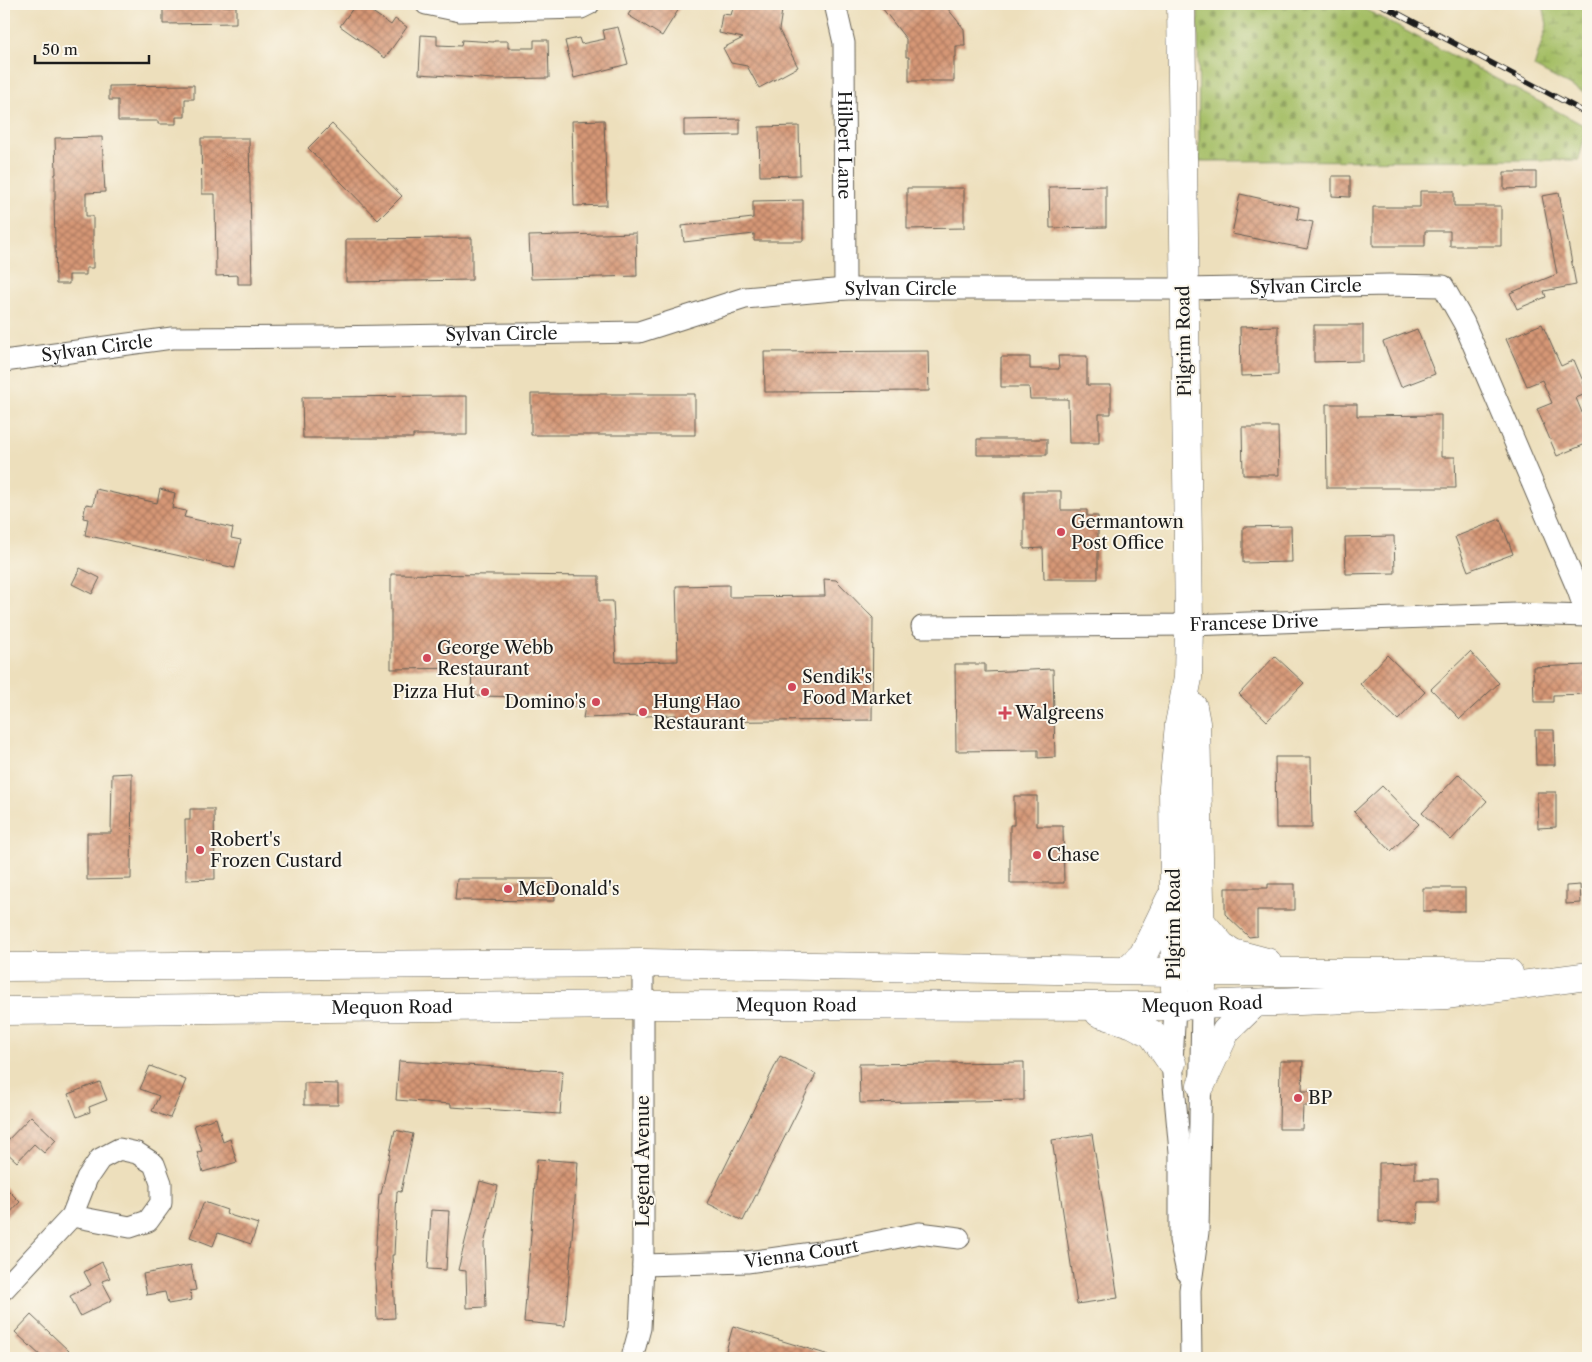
<svg xmlns="http://www.w3.org/2000/svg" width="1592" height="1362" font-family="'Libre Caslon Text',serif">
	<style>
		.wetland { fill: url(#wetland-marsh); stroke: #606d40 }
		.cemetery { fill: url(#cemetery-stones); stroke: #606d40 }
		.building { fill: url(#building-cross-hatch) }
		.lines { fill: none; stroke-linecap: round; stroke-linejoin: round }
		.minor-casing { stroke: #656054; stroke-width: 23 }
		.major-casing { stroke: #656054; stroke-width: 29 }
		.minor { stroke: #fff; stroke-width: 21 }
		.major { stroke: #fff; stroke-width: 28 }
		.rail-casing { stroke: #1c1c1c; stroke-width: 5.5 }
		.rail { stroke: #fbf7ec; stroke-width: 4; stroke-dasharray: 11; stroke-linecap: butt }
		.poi-dot { fill: #d1495b; stroke: #fbf7ec; stroke-width: 2 }
		.labels { text-anchor: middle; stroke-width: 4; stroke-linejoin: round; paint-order: stroke }
		.street-label { font-size: 18px; fill: #1c1c1c; stroke: #fbf7ec }
		.poi-label { font-size: 18px; fill: #1c1c1c; stroke: #fbf7ec; text-anchor: start }
	</style>
	<defs>
		<pattern id="wetland-marsh" width="20" height="14" patternUnits="userSpaceOnUse" patternTransform="scale(1.25)"><rect width="20" height="14" fill="#a4be65"/><path d="M1 5h8M5 5V1M11 12h8M15 12V8" fill="none" stroke="#859a52"/></pattern>
		<pattern id="cemetery-stones" width="16" height="16" patternUnits="userSpaceOnUse" patternTransform="scale(1.25)"><rect width="16" height="16" fill="#a4be65"/><path d="M2 7V4a2 2 0 0 1 4 0v3zM10 15v-3a2 2 0 0 1 4 0v3z" fill="#859a52"/></pattern>
		<pattern id="building-cross-hatch" width="8" height="8" patternUnits="userSpaceOnUse" patternTransform="scale(1.25)"><rect width="8" height="8" fill="#d69776"/><path d="M0 0l8 8M0 8l8-8" fill="none" stroke="#ad7a60"/></pattern>
	</defs>
	<rect width="100%" height="100%" fill="#fbf7ec"/>
	<filter id="ink" filterUnits="userSpaceOnUse"><feTurbulence type="fractalNoise" baseFrequency=".02" numOctaves="2"/><feDisplacementMap in="SourceGraphic" scale="10" xChannelSelector="R" yChannelSelector="G"/><feConvolveMatrix kernelMatrix="1 2 1 2 8 2 1 2 1" color-interpolation-filters="sRGB"/></filter>
	<filter id="wash" filterUnits="userSpaceOnUse"><feTurbulence type="fractalNoise" baseFrequency=".0096" numOctaves="4" result="noise"/><feDisplacementMap in="SourceGraphic" scale="20" xChannelSelector="R" yChannelSelector="G"/><feGaussianBlur stdDeviation="1.12" result="paint"/><feColorMatrix in="noise" values="0 0 0 0 0 0 0 0 0 0 0 0 0 0 0 0 0 1.4 0 .05"/><feComposite in="paint" operator="in"/></filter>
	<g filter="url(#wash)">
		<rect width="100%" height="100%" fill="#eddfbc"/>
		<path class="wetland" d="M1543,4h45v91l-54,-28 13,-42z"/>
		<path class="cemetery" d="M1198,4h157l232,123 -8,33 -380,1z"/>
		<g id="blocks">
			<path class="building" d="M356,4h20l-5,7 20,14 4,-6 12,8 -22,31 -45,-32z
				M635,4h47l-20,32 -34,-21z
				M747,4h36l-4,26 19,37 -39,21 -12,-22 -16,-3 -8,-15 20,-10 -24,-5 3,-19 9,1 3,-10 13,2z
				M879,4h65l20,25 1,17h-9v11h-2v24h-45v-24h-3v-18z
				M236,6v17l-73,1v-17z
				M618,27l10,37 -54,14 -9,-37 14,-3 2,6 24,-5 -2,-9z
				M421,35l16,1v9l24,1 1,-6 32,2v-1h14v7h26v-8h14l1,38 -55,1 -75,-5z
				M194,85v14h-9v18h-9v7h-18v-3h-40v-21h-9v-14z
				M740,119v16l-56,1v-16z
				M604,120l3,85 -33,1 -2,-85z
				M332,124l70,72 -24,24 -70,-72z
				M799,126l1,49 -40,1 -1,-49z
				M102,137l3,55 -19,1v23h7v52h-7v7h-17v9h-13l-2,-84h1v-26h1l-1,-36z
				M201,138h48l3,146h-14v-9l-22,1 -1,-82h-13z
				M1504,172h32v16l-32,1z
				M1332,176h18v21l-18,-1z
				M1106,186v41l-56,1 -1,-41z
				M907,188h57v40l-57,1z
				M1420,191h34v15h47v40h-51v-15h-25v15h-52v-39h47z
				M1559,193l17,92 -32,6 2,6 -29,12 -7,-16 47,-19 -15,-78z
				M1240,194l59,13 -2,12 16,3 -6,27 -75,-15z
				M803,200v41h-49v-7l-70,8 -2,-16 71,-8v-17z
				M636,233l1,43 -106,3 -2,-43z
				M472,238v42l-126,2v-43z
				M1542,324l19,42 13,-6 14,33 -12,5 12,29v16l-31,13 -20,-47 15,-6 -10,-23 -15,6 -21,-47z
				M1314,325h49v36l-49,1z
				M1278,326v49l-37,1 -1,-49z
				M1417,329l18,45 -34,13 -18,-45z
				M928,351l1,40 -164,1 -1,-40z
				M1058,356h29v29h24v29h-12v29h-30l-1,-44h-38l-1,-12h-28v-30h29v12h29z
				M531,394h164v41h-164z
				M467,396v39h-54v3h-110l-1,-41z
				M1326,404h31v12l84,-1v42h14l1,31h-129z
				M1242,427h36l1,48h-36z
				M977,439h70v16h-70z
				M96,489l61,14 3,-14 15,4 -3,15 14,3 -2,6 49,11 -2,10 10,2 -6,28 -150,-33 3,-16 -5,-1 3,-14 7,1z
				M1024,491h37v19h26v6h11v63h-54l-1,-31 -19,1z
				M1500,519l13,35 -45,17 -13,-34z
				M1291,526l1,36 -49,1v-36z
				M1394,536l1,37 -49,1 -1,-37z
				M80,568l20,10 -8,16 -20,-10z
				M391,574l208,2v25h14l3,61 62,-1 -2,-75 53,-1v12l96,-1 -1,-17 12,1 37,38 -1,102 -196,2v-7l-93,3 2,-11h-44v-10l-69,-1 -1,-28 -80,1z
				M1470,652l29,31 -39,36 -29,-30z
				M1387,655l38,37 -27,28 -38,-36z
				M1275,656l29,27 -37,38 -28,-27z
				M955,664h30v8l68,-3 2,88 -17,1v-8l-82,1z
				M1588,665v29l-35,1v7h-19l-1,-35z
				M1535,730h19l1,35h-19z
				M1275,757h36l1,71h-36z
				M132,773l-1,106 -44,1v-47h24l1,-59z
				M1459,774l28,27 -36,39 -29,-27z
				M1382,786l37,38 -28,27 -37,-39z
				M1537,792h19v35l-18,1z
				M1014,796h23v30h26l1,57h-54v-58h4z
				M190,809h24l1,70 -29,1 -1,-60h5z
				M457,879h97l1,22 -100,-1z
				M1268,884h27v26h-38v26l-8,1 -24,-23v-26h43z
				M1580,885l1,18 -15,1v-18z
				M1423,888h42v23h-42z
				M780,1056l36,18 -73,147 -36,-18z
				M399,1061l164,10 -3,43 -109,-7v-3l-55,-4z
				M1280,1061h23l-1,30h16l-1,15h-14l-1,23h-23z
				M1024,1062v38l-164,3 -1,-39z
				M150,1066l36,14 -16,38 -18,-7 7,-15 -19,-7z
				M100,1082l7,18 -18,7 1,5 -13,5 -9,-23z
				M304,1083l34,1v21h-34z
				M31,1116l25,24 -12,13 -10,-9 -17,18 -13,-12v-6z
				M216,1118l7,24 7,-3 7,23 -34,10 -6,-20 5,-1 -8,-26z
				M395,1130l18,4 -12,58 -4,-1 -3,64h-2l3,63 -18,1 -3,-60h1l4,-65h2z
				M1092,1134l26,164 -41,6 -25,-164z
				M537,1159l41,3 -13,164 -41,-4z
				M1415,1162v17h23v23h-20l-1,21 -38,-1v-59z
				M480,1181l18,5 -14,58 2,63 -19,1 -1,-37 -8,-1z
				M4,1186l16,16 -16,17z
				M204,1202l23,8 -1,4 32,10 -7,20 -33,-11 -5,13 -23,-9z
				M431,1210l18,1 -3,59 -18,-1z
				M102,1262l8,16 -8,3 10,19 -32,16 -10,-20 21,-11 -7,-13z
				M191,1265l5,25 -6,1 2,9 -24,4 -3,-12 -18,3 -4,-21z
				M31,1315l38,36 -8,7h-18l-28,-26z
				M733,1326l96,29v3h-105z"/>
		</g>
	</g>
	<g filter="url(#ink)">
		<use href="#blocks" fill-opacity="0" stroke="#656054" stroke-width="1"/>
		<g class="lines">
			<defs>
				<g id="minor">
					<path d="M426,4l34,7 121,-3 8,-4"/>
					<path id="s1" d="M835,4l9,39 1,246"/>
					<path id="s2" d="M4,361l168,-23 153,-1 314,-5 106,-34 100,-9h339l205,-4 54,1 21,37 114,267 9,26"/>
					<path id="s3" d="M922,627l267,-2 327,-11 72,2"/>
					<path d="M1175,1006l-3,57 8,89v88l7,32"/>
					<path id="s4" d="M643,1265l104,-3 94,-13 78,-16 40,5"/>
					<path d="M4,1289l68,-73 15,-38 13,-19 19,-10 18,4 17,11 7,19v20l-13,18 -18,6 -58,-11"/>
					<path d="M632,1358l8,-30 3,-63v-302"/>
					<path d="M1191,1358l-1,-68 8,-58 4,-227"/>
				</g>
				<g id="major">
					<path d="M1193,707l3,16 6,265"/>
					<path d="M1201,922l21,24 11,7 34,9"/>
					<path d="M4,967l639,-4 531,9h270l65,1"/>
					<path d="M1127,970l16,-15 27,-56"/>
					<path d="M1175,989l-2,-201 6,-64 9,-46 1,-53 -8,-621"/>
					<path id="s5" d="M4,1011l639,-6 532,1 272,-11 141,-19"/>
					<path d="M1099,1013l34,11 19,10 20,29"/>
					<path d="M1201,1085l25,-54 29,-28"/>
				</g>
			</defs>
			<use href="#minor" class="minor-casing"/>
			<use href="#major" class="major-casing"/>
			<use href="#minor" class="minor"/>
			<use href="#major" class="major"/>
			<defs>
				<path id="rail" d="M1380,4l208,110"/>
			</defs>
			<use href="#rail" class="rail-casing"/>
			<use href="#rail" class="rail"/>
		</g>
	</g>
	<g class="poi-dot">
		<circle cx="1061" cy="532" r="5"/>
		<circle cx="427" cy="658" r="5"/>
		<circle cx="792" cy="687" r="5"/>
		<circle cx="485" cy="692" r="5"/>
		<circle cx="596" cy="702" r="5"/>
		<circle cx="643" cy="712" r="5"/>
		<path d="M1002.5 705.5h5v5h5v5h-5v5h-5v-5h-5v-5h5z"/>
		<circle cx="200" cy="850" r="5"/>
		<circle cx="1037" cy="855" r="5"/>
		<circle cx="508" cy="889" r="5"/>
		<circle cx="1298" cy="1098" r="5"/>
	</g>
	<g class="labels">
		<g class="street-label">
			<text dy="6" stroke="none"><textPath href="#s1" startOffset="142">Hilbert Lane</textPath></text>
			<text dy="6" stroke="none"><textPath href="#s2" startOffset="1309">Sylvan Circle</textPath></text>
			<text dy="6" stroke="none"><textPath href="#s2" startOffset="904">Sylvan Circle</textPath></text>
			<text dy="6" stroke="none"><textPath href="#s2" startOffset="499">Sylvan Circle</textPath></text>
			<text transform="translate(1184 341) rotate(-91)" y="6">Pilgrim Road</text>
			<text dy="6" stroke="none"><textPath href="#s2" startOffset="94">Sylvan Circle</textPath></text>
			<text dy="6" stroke="none"><textPath href="#s3" startOffset="332">Francese Drive</textPath></text>
			<text transform="translate(1174 924) rotate(-90)" y="6">Pilgrim Road</text>
			<text dy="6" stroke="none"><textPath href="#s5" startOffset="1198">Mequon Road</textPath></text>
			<text dy="6" stroke="none"><textPath href="#s5" startOffset="792">Mequon Road</textPath></text>
			<text dy="6" stroke="none"><textPath href="#s5" startOffset="388">Mequon Road</textPath></text>
			<text transform="translate(643 1161) rotate(-90)" y="6">Legend Avenue</text>
			<text dy="6" stroke="none"><textPath href="#s4" startOffset="159">Vienna Court</textPath></text>
		</g>
		<g class="poi-label">
			<text x="1071" y="528">Germantown<tspan x="1071" dy="21">Post Office</tspan></text>
			<text x="437" y="654">George Webb<tspan x="437" dy="21">Restaurant</tspan></text>
			<text x="802" y="683">Sendik's<tspan x="802" dy="21">Food Market</tspan></text>
			<text x="475" y="698" text-anchor="end">Pizza Hut</text>
			<text x="586" y="708" text-anchor="end">Domino's</text>
			<text x="653" y="708">Hung Hao<tspan x="653" dy="21">Restaurant</tspan></text>
			<text x="1015" y="719">Walgreens</text>
			<text x="210" y="846">Robert's<tspan x="210" dy="21">Frozen Custard</tspan></text>
			<text x="1047" y="861">Chase</text>
			<text x="518" y="895">McDonald's</text>
			<text x="1308" y="1104">BP</text>
		</g>
	</g>
	<rect width="1592" height="1362" fill="none" stroke="#fbf7ec" stroke-width="20"/>
	<path d="M35 55v8h114v-8" fill="none" stroke="#1c1c1c" stroke-width="2.5"/>
	<text x="42" y="55" font-size="15" fill="#1c1c1c" stroke="#fbf7ec" stroke-width="4" paint-order="stroke">50 m</text>
</svg>
